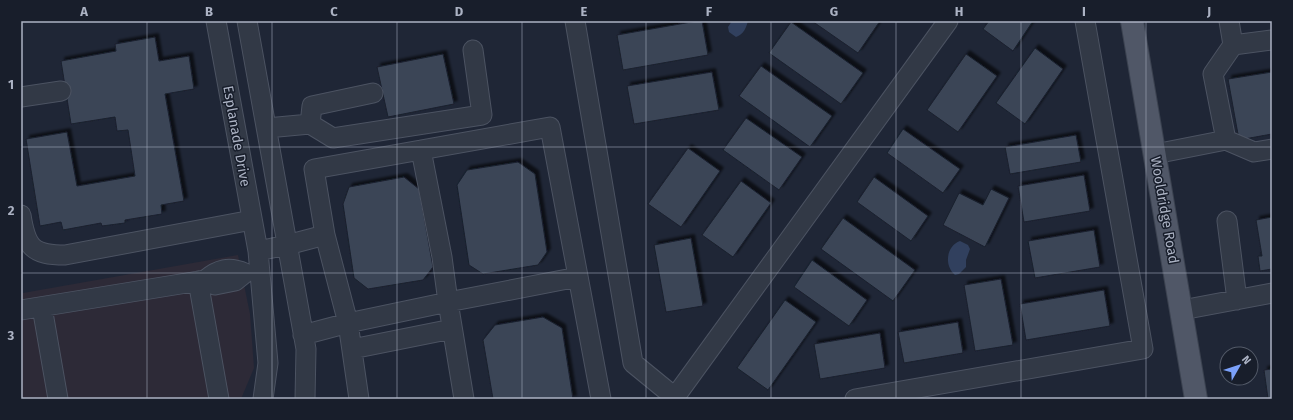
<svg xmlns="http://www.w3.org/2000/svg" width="1293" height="420" font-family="'Fira Sans',sans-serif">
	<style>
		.medical { fill: #2d2a37 }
		.water { fill: #31405e }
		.building { fill: #3a4457; stroke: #1a202d; filter: url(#shadow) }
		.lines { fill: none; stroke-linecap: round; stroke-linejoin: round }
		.minor-casing { stroke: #4c5362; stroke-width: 21 }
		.major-casing { stroke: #3b4250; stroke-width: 24 }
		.minor { stroke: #323946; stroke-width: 19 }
		.major { stroke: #505767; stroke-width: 22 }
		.grid { fill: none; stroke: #acb3c4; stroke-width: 1; stroke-opacity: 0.55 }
		.labels { text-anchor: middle; stroke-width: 3; stroke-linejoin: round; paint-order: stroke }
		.street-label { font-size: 14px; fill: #acb3c4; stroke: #181e2b }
		.neatline { fill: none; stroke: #acb3c4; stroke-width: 1.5 }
		.grid-label { font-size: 13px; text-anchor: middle; font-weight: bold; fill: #acb3c4 }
	</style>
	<defs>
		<filter id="shadow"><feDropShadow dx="3.5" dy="-3.5" stdDeviation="1" flood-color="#0009"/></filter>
	</defs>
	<rect width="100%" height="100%" fill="#1f2636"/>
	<path class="medical" d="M238,255l12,59 4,54 -13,31h-220v-114l2,8z"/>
	<path class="water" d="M732,21h16c-2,7 -4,13 -12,16l-7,-5 -1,-5z
		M960,241l8,4 2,4 -4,11v7l-7,7 -4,1c-11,-9 -9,-29 5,-34z"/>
	<path class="building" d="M697,21h5l6,34 -85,15 -6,-35z
		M812,21h68l-22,32z
		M989,21h44l-20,30 -30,-22z
		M791,22l72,51 -22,31 -72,-51z
		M155,37l4,24 30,-5 5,33 -29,5 19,107 -23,4 1,9 -37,6v3l-23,3 -1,-3 -38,7 -2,-8 -21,4 -14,-87 41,-7 10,54 58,-10 -7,-46 -11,1 -2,-14 -44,7 -10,-63 55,-10 -1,-7z
		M1035,48l28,21 -38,55 -29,-21z
		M443,54l11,50 -66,13 -11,-50z
		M966,54l31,22 -39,56 -31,-22z
		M761,66l71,50 -22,31 -71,-51z
		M712,72l7,38 -85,14 -7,-38z
		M1272,72v62l-33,6 -11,-61z
		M746,118l56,39 -23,33 -56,-40z
		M903,129l57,40 -17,24 -56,-40z
		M1076,135l5,27 -71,12 -5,-27z
		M688,148l32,23 -39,56 -33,-23z
		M518,162l17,12 12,78 -9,13 -55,9 -14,-9 -12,-80 10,-15z
		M1084,175l6,36 -66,11 -6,-36z
		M404,177l15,12 14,78 -10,13 -55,9 -14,-11 -11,-74 6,-17z
		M874,177l54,39 -17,25 -54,-39z
		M741,181l30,22 -38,54 -31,-22z
		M991,189l18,9 -24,49 -42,-22 16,-32 24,12z
		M1272,217v52l-12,2 -2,-15h4l-6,-36z
		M843,218l72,52 -22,31 -72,-52z
		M1094,230l6,37 -65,11 -7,-37z
		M691,238l12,68 -37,6 -12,-67z
		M812,260l55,40 -18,26 -55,-39z
		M1001,279l12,66 -38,6 -11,-66z
		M1104,290l6,36 -84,14 -6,-36z
		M785,300l31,22 -48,68 -31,-22z
		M543,317l19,11 11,71h-80l-10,-59 12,-15z
		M958,322l5,31 -59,10 -6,-31z
		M880,333l5,35 -65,11 -6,-35z
		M1272,369v30h-4l-4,-29z"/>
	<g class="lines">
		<defs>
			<path id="minor" d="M216,21l42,230 10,112 -5,36
				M247,21l59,328 -1,50
				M575,21l58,342 44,36
				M1233,45l39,-5
				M21,97l40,-6
				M310,124l2,-18 61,-13
				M267,128l43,-4 23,14 149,-23 -9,-65
				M1226,140l-13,-66 20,-29 -4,-24
				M421,150l129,-23 51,272
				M1155,154l71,-14 28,12 18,-3
				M21,215c5,32 11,40 44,40l187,-35
				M1227,221l10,79
				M325,235l23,88 11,76
				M258,251l29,-6 38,-10 -11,-66 107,-19 21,107 6,45 -100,21 -45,12
				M198,281l21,118
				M42,307l16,92
				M21,310l184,-30c13,-11 24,-14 40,-7l-10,8 -20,4 -10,-5
				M1182,310l90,-17
				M352,349l100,-20
				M675,397l273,-376
				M464,399l-16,-97 130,-25
				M855,399l288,-50 -58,-328"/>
			<path id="major" d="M1132,21l64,378"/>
		</defs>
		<use href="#minor" class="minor-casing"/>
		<use href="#major" class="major-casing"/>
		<use href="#minor" class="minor"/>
		<use href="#major" class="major"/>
	</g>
	<path class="grid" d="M147,21v378M272,21v378M397,21v378M522,21v378M646,21v378M771,21v378M896,21v378M1021,21v378M1146,21v378M21,147h1251M21,273h1251"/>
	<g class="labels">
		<g class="street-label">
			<text transform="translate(237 136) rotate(80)" y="5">Esplanade Drive</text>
			<text transform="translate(1165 210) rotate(80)" y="5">Wooldridge Road</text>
		</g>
	</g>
	<rect width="1293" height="420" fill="none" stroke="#181e2b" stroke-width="44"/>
	<g transform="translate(1239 366) rotate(51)"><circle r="19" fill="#181e2b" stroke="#535a68"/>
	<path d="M0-3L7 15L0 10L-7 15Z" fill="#7ba1fa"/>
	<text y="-6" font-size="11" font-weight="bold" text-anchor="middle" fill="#acb3c4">N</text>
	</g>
	<rect x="22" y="22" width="1249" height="376" class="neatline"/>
	<g class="grid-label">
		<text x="84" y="16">A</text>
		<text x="209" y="16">B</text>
		<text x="334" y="16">C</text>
		<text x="459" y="16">D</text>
		<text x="584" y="16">E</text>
		<text x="709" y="16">F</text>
		<text x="834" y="16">G</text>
		<text x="959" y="16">H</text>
		<text x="1084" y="16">I</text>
		<text x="1209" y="16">J</text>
		<text x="11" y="89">1</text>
		<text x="11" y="215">2</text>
		<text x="11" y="340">3</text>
	</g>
</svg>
